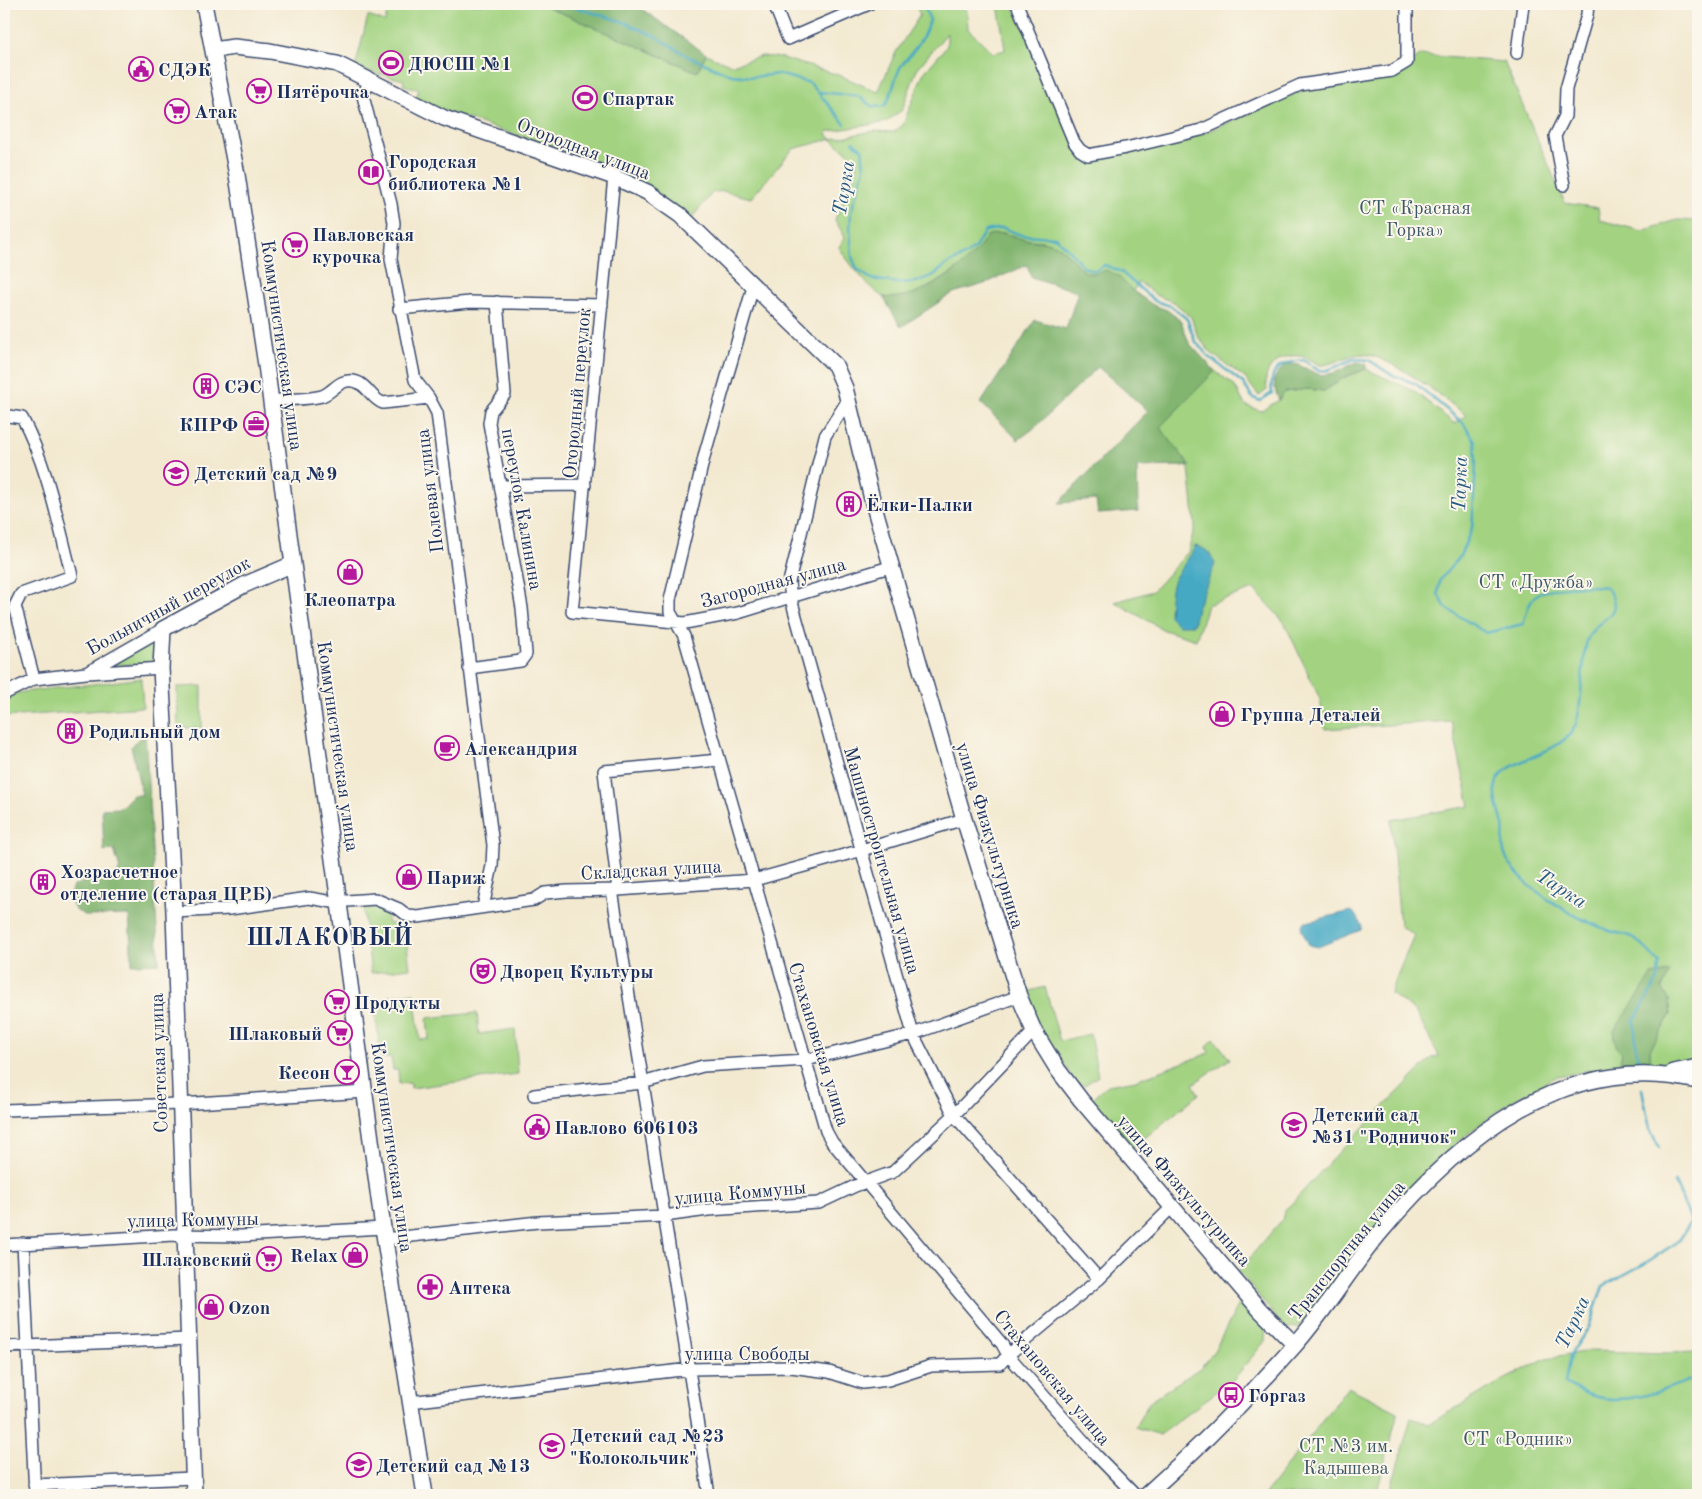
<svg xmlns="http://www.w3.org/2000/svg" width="1702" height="1499" font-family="'Old Standard TT',serif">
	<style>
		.green { fill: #a3d381; stroke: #5f8170; fill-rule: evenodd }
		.forest { fill: #82b56f; stroke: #4e7266 }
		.water { fill: #44a9c4; stroke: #306c91 }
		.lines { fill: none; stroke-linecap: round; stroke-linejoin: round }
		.stream { stroke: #44a9c4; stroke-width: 2.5 }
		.street-casing { stroke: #3b4b6f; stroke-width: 14 }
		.secondary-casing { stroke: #3b4b6f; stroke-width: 18 }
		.street { stroke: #fff; stroke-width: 11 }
		.secondary { stroke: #fff; stroke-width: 15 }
		.labels { text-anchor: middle; stroke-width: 4; stroke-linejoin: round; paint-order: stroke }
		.poi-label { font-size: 19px; font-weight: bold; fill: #1b2f5e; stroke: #fbf7ec; text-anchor: start }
		.street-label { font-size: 19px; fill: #1b2f5e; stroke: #fbf7ec }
		.park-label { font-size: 19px; fill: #3d5867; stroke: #fbf7ec }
		.water-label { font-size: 20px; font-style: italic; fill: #295a82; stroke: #fbf7ec }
		.district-label { font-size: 24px; font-weight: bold; letter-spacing: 1px; fill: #1b2f5e; stroke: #fbf7ec }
	</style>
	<rect width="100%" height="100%" fill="#fbf7ec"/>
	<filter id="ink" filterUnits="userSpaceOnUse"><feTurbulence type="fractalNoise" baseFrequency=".02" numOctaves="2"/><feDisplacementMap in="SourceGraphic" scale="10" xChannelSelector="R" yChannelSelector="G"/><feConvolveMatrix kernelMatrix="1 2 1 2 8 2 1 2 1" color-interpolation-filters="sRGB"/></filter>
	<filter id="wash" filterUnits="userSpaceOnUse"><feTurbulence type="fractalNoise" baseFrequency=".0096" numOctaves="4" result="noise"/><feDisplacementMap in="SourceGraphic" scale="20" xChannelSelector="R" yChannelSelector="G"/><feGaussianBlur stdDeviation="1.12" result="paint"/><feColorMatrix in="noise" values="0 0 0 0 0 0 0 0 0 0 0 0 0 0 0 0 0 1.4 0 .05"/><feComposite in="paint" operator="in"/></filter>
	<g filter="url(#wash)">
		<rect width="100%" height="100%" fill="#f3e9d0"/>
		<path class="green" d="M389,4h152l156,68 9,-18 26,11 30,-9 20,2 57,17 39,17 18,-40 24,-37 -5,-11h45l1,5 6,1 1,19 25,24 12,-3 -7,-46h14l76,155 102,-20 115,-50 86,-12 16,-8 12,-14 85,7 61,141 33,5 2,12 42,11 35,-11 21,1v840l-11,3 -36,3 -1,-17 21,-36 -2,-14 -7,-12 7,-16 -16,3 -39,56 8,22 -3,14 -61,9 -53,29 -44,34 -78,84 -85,104 -13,1 -47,-57 44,-51 2,-8 52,-57 96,-97 7,-2 -24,-45 -25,-18 24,-58 -14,-9 -9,-106 79,-14 -19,-85 -126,8 -5,-30 -36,-77 -30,-33 -47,16 -11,35 -32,-10 -49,-28 38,-11 35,-39 7,-26 -6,-58 1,-2 -31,-39 56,-56 19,14 11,20 16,6 18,-11 5,-8 24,-3 16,2 19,-13 23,-9 48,22 41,33 11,-9c-28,-21 -57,-45 -90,-58 -21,-8 -32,4 -52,8 -7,1 -11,-5 -17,-7 -12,-5 -26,-2 -35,8 -7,8 -7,14 -5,24l-8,6 -14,-18 -34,-25 -13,-16 -7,-20 -17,-15 -17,-6 -18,-14 -6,9 -15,-15 -35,-4 -15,-18 -25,-13 -21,-2 -18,-6 -16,2c-3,5 -6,12 -10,16 -17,18 -68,54 -94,46 -13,-5 -38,-38 -45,-50l6,-10 -10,-17c6,-19 23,-42 21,-61l-25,-20 -38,10 -42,49 -28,-7 -11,2 -21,26 -93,-56 -183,-62 4,-12 -16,-4 1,-5 -49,-12 13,-52 17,6zM947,33v13l-24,28 -20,51 -9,7 -20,-1 -43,8 -5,-7 60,-10 16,-12 15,-41z
			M154,640v23l-40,2 -2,-4z
			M141,678l2,29 -139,10 1,-22c45,-8 91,-10 136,-17z
			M202,686v42h-24l-1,-41z
			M385,905l3,19 16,-2 6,46 -39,5 -8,-66z
			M1045,987l15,54 30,-7 8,42 -13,9 -8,-1 -40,-61 -11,-31z
			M414,993l6,47 9,-1 -2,-21 50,-5 2,21 36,-5 3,45 -107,14v-5l-12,1 -1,-14h-5l-2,-13 -10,1 -7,-56 15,-2 -1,-4z
			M1214,1039l16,20 -37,25 6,10 -68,55 -42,-48 19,-16 28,-5 73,-27 -2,-7z
			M1239,1304l27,17 -1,20 -30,37 -76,57 -24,-8 15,-26 50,-33 14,-17z
			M1589,1351l78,2 31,-1v143h-309l22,-77 18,6 69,-41 48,-25z
			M1348,1387l50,25 -22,83h-112z"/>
		<path class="forest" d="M541,4l95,1 70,49 -9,18z
			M1003,233c7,2 13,5 19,6 12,3 23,1 34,6 21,11 22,38 50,25l12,6 15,15 20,14 14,5 14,11 8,22 26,28 -55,56 30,39 -53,1 1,44 -40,3 -2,-14 -37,3 89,-92 -50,-44 -65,62 -15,11 -37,-37 54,-83 31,9 12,-37 -47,-15 -4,-12 -43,19 -31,9 -52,34 -18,-30c37,5 87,-31 105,-62z
			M1357,362l9,2v5l-23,9 -19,13 -16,-2 -23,3 -6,8c-4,-9 -7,-18 -2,-26 15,-23 32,1 46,1 11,0 24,-9 34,-13z
			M145,733l14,230 -27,1 -3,-49 -42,1 -12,-6 -6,-13 4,-11 16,-6 26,-3 5,-8 -6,-19 -10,1 -2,-42 18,-1 13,-13h9l-11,-49z
			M1670,972l-8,16 7,12 2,14 -21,36 1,17h-32l3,-14 -6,-6 -2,-16 38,-56z"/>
		<path class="water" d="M1195,546c12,2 16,8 20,18l-18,44 -4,17h-15l-9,-9c1,-12 0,-30 7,-40 7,-11 14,-18 19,-30z
			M1351,911l3,2 8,13 -1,4 -43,17 -9,-2 -8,-17 2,-5z"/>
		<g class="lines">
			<path class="stream" d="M564,4l60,18 31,14 34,21 43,18 20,2 26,-3 32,9 35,41
				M819,92l39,4 15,11 12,-1c8,-13 10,-30 16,-40 15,-19 20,-22 29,-46l-7,-16
				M853,142l9,7 2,19 -13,44 -1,16 2,29 5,12 14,10 26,4 19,-1 18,-7 12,-10 20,-10 9,-7 10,-17 18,-3 18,7 34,2 16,15 12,15 12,4 10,-6 16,7 34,29 16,5 16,13 8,22 13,15 35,27 9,14 8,4 12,-8c-3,-25 9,-31 32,-33l15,11 9,-1 26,-11 15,1 21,14 26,10 47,39 12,18 1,23 -4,64 -12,28 -20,24 -2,14 8,14 40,25 37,-9c3,-8 5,-20 10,-26 11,-13 58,-13 73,-11 24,31 -13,30 -19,54 -7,24 -3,70 -14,89 -17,27 -74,30 -77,55 -2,15 4,26 7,40 2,9 -2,22 2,30 14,33 72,64 105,76 7,3 16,2 22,6 10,6 19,17 27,26l-1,16 -24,42 4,44
				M1642,1089l8,40 9,19
				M1675,1182l16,39 -12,20 -35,23 -41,22 -14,41 -19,28 -5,28c8,4 16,9 25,12 36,12 75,-5 108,-18"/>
		</g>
	</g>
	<g filter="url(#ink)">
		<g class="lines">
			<defs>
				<path id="street" d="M774,4l14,35 81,-35
					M1017,4l57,138 6,8 8,5 38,-7 75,-18 99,-45 92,-14 15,-9v-58
					M1517,53l6,-49
					M369,82l-6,14 28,108 3,19 -3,36 24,121 14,18 8,15 56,432 -1,21 -9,41
					M614,177l-42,435 113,11 53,-10 155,-47
					M1564,185l-9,-49 10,-20 1,-27 21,-74 1,-11
					M753,287l-48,166 -35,147v12l14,24 142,495 6,11 170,202 6,11 88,100 39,40
					M399,309l71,-7 132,3
					M848,400l-23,36 -36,146 2,17 122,435 41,81 145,164
					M271,401c16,-2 36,-1 51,-5 11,-4 17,-17 31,-15 14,2 18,18 30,22l46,-5
					M9,416l13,2c26,49 36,105 50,158l-51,18 -6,12 19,73
					M502,486l83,-1
					M469,668l52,-7 5,-7 -4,-46 -33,-185 2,-12 14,-17 -8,-92
					M87,673l74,-5
					M4,694l30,-15 52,-6 77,-44
					M612,890l97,605
					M618,890l-14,-119 115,-11
					M174,912l56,-3 79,-11 24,4 42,-3 24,10 9,7 10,1 116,-17 11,-7 22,-2 51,-1 136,-10 108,-30 102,-31
					M534,1095l108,-12 61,-17 103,-6 107,-26 106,-38
					M4,1110l176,-6 185,-12
					M384,1239l154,-17 126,-6 44,-6 111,-7 36,-17 38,-14 61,-57 80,-84
					M23,1243l12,252
					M4,1245l170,-10 67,1 142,-8
					M4,1347l184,-8
					M409,1402l281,-33 101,-2 38,5 34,11 25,-3 43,-14 69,-2 8,-9 91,-76 73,-72
					M34,1485l159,-7"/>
				<path id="secondary" d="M204,4l33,171 29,190 117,863 42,267
					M214,50l20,-3 36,4 67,13 107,54 170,59 33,15 33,23 155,150 10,23 27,111 92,320 55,177 15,35 24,39 23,30 179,210 35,35
					M1673,1072l25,-5
					M194,1495l-20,-583 -13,-244 2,-39 81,-44 49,-21
					M1146,1495c52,-46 103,-98 149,-150 31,-35 55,-76 84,-111 81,-97 186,-184 319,-153"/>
			</defs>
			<use href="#street" class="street-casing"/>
			<use href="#secondary" class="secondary-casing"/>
			<use href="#street" class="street"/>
			<use href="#secondary" class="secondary"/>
		</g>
	</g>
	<defs>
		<symbol id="stadium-ring" viewBox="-11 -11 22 22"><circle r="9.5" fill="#fbf7ec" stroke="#b5179e" stroke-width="1.5"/><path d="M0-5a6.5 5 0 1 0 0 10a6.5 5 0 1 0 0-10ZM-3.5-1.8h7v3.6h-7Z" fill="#b5179e"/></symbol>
		<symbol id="civic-ring" viewBox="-11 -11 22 22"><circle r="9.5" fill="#fbf7ec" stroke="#b5179e" stroke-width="1.5"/><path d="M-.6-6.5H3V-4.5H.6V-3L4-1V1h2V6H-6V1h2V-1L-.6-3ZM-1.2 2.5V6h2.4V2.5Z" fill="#b5179e"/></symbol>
		<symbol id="supermarket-ring" viewBox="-11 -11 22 22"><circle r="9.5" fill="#fbf7ec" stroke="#b5179e" stroke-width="1.5"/><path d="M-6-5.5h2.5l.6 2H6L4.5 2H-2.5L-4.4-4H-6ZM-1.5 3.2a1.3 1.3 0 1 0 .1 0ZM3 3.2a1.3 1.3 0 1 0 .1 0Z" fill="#b5179e"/></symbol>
		<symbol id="library-ring" viewBox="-11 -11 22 22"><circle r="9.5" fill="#fbf7ec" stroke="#b5179e" stroke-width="1.5"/><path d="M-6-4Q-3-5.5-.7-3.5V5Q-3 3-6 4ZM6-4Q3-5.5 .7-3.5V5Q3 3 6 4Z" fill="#b5179e"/></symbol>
		<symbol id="building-ring" viewBox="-11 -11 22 22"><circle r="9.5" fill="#fbf7ec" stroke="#b5179e" stroke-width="1.5"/><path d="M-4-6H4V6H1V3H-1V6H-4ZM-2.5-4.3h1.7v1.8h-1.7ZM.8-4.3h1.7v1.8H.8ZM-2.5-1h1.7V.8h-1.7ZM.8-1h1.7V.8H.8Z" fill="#b5179e"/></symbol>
		<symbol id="office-ring" viewBox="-11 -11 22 22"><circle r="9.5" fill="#fbf7ec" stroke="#b5179e" stroke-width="1.5"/><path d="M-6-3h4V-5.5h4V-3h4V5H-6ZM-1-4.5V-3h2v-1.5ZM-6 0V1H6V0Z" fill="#b5179e"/></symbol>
		<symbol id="school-ring" viewBox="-11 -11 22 22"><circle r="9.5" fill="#fbf7ec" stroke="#b5179e" stroke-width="1.5"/><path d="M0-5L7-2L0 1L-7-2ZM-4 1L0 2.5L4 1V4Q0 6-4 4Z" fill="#b5179e"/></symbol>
		<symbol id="shop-ring" viewBox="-11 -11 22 22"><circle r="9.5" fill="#fbf7ec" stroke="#b5179e" stroke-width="1.5"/><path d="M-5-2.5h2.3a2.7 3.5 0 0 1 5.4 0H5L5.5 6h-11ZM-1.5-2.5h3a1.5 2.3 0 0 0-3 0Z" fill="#b5179e"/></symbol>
		<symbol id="cafe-ring" viewBox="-11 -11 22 22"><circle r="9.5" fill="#fbf7ec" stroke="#b5179e" stroke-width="1.5"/><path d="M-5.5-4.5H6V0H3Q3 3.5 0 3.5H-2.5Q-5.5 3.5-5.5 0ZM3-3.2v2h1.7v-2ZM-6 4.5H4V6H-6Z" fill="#b5179e"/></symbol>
		<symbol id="theatre-ring" viewBox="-11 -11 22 22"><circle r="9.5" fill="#fbf7ec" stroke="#b5179e" stroke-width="1.5"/><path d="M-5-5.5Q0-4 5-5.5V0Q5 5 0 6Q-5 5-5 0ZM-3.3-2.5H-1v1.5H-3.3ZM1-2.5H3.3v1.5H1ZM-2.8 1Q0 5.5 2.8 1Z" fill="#b5179e"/></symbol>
		<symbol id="bar-ring" viewBox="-11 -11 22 22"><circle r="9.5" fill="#fbf7ec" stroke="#b5179e" stroke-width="1.5"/><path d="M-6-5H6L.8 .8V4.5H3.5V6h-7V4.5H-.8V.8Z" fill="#b5179e"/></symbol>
		<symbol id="pharmacy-ring" viewBox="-11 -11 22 22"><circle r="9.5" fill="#fbf7ec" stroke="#b5179e" stroke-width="1.5"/><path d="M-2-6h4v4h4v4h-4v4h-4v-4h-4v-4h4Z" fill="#b5179e"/></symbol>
		<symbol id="bus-ring" viewBox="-11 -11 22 22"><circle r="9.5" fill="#fbf7ec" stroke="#b5179e" stroke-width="1.5"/><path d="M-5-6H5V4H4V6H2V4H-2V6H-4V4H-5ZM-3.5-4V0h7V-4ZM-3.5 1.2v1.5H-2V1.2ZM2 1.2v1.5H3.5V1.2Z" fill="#b5179e"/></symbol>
	</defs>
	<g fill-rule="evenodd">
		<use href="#stadium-ring" x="377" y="49" width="28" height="28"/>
		<use href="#civic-ring" x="127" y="55" width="28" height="28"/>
		<use href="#supermarket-ring" x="245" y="77" width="28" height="28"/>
		<use href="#stadium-ring" x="571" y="84" width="28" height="28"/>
		<use href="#supermarket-ring" x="163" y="97" width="28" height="28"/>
		<use href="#library-ring" x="357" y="158" width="28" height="28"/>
		<use href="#supermarket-ring" x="281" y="231" width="28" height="28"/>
		<use href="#building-ring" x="192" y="372" width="28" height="28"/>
		<use href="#office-ring" x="242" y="410" width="28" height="28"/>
		<use href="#school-ring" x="162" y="459" width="28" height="28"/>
		<use href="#building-ring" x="835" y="490" width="28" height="28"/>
		<use href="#shop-ring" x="336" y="558" width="28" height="28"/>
		<use href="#shop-ring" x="1208" y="700" width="28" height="28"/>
		<use href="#building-ring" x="56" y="717" width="28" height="28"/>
		<use href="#cafe-ring" x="433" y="734" width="28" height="28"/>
		<use href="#shop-ring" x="395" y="863" width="28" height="28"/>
		<use href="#building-ring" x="29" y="868" width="28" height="28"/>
		<use href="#theatre-ring" x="469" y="957" width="28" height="28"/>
		<use href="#supermarket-ring" x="323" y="988" width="28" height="28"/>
		<use href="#supermarket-ring" x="326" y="1019" width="28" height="28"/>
		<use href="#bar-ring" x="333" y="1058" width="28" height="28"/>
		<use href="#school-ring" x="1280" y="1111" width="28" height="28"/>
		<use href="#civic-ring" x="523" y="1113" width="28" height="28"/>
		<use href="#shop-ring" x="341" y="1241" width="28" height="28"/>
		<use href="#supermarket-ring" x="255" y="1245" width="28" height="28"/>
		<use href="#pharmacy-ring" x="416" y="1273" width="28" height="28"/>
		<use href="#shop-ring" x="197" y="1293" width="28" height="28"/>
		<use href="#bus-ring" x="1217" y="1381" width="28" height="28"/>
		<use href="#school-ring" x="538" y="1432" width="28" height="28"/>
		<use href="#school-ring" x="345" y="1451" width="28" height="28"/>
	</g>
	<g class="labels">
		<g class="poi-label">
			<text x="408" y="70">ДЮСШ №1</text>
			<text x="158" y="76">СДЭК</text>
			<text x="276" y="98">Пятёрочка</text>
			<text x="602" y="105">Спартак</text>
			<text x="194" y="118">Атак</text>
			<text x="388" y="168">Городская<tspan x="388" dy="22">библиотека №1</tspan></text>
			<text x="312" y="241">Павловская<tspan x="312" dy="22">курочка</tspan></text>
			<text x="224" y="393">СЭС</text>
			<text x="238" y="431" text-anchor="end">КПРФ</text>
			<text x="194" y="480">Детский сад №9</text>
			<text x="866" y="511">Ёлки-Палки</text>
			<text x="350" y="606" text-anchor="middle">Клеопатра</text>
			<text x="1240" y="721">Группа Деталей</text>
			<text x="88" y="738">Родильный дом</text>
			<text x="464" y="755">Александрия</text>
			<text x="60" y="878">Хозрасчетное<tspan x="60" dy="22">отделение (старая ЦРБ)</tspan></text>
			<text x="426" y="884">Париж</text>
			<text x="500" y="978">Дворец Культуры</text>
			<text x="354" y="1009">Продукты</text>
			<text x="322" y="1040" text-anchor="end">Шлаковый</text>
			<text x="330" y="1079" text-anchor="end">Кесон</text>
			<text x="1312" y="1121">Детский сад<tspan x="1312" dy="22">№31 "Родничок"</tspan></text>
			<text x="554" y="1134">Павлово 606103</text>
			<text x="338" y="1262" text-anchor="end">Relax</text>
			<text x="252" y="1266" text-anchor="end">Шлаковский</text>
			<text x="448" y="1294">Аптека</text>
			<text x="228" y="1314">Ozon</text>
			<text x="1248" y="1402">Горгаз</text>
			<text x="570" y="1442">Детский сад №23<tspan x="570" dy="22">"Колокольчик"</tspan></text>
			<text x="376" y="1472">Детский сад №13</text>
		</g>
		<g class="street-label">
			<text transform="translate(584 148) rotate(21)" y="7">Огородная улица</text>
			<text transform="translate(283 345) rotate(82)" y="7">Коммунистическая улица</text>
			<text transform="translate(576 393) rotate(-85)" y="7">Огородный переулок</text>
			<text transform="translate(429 491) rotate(-97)" y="7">Полевая улица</text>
			<text transform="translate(523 509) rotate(80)" y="7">переулок Калинина</text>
			<text transform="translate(773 582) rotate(-15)" y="7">Загородная улица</text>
			<text transform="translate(168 605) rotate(-29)" y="7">Больничный переулок</text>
			<text transform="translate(339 746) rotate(82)" y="7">Коммунистическая улица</text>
			<text transform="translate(991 835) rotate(73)" y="7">улица Физкультурника</text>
			<text transform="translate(883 860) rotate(74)" y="7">Машиностроительная улица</text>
			<text transform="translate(651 869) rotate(-3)" y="7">Складская улица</text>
			<text transform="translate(820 1044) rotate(73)" y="7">Стахановская улица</text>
			<text transform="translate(158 1063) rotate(-92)" y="7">Советская улица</text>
			<text transform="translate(393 1147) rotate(82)" y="7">Коммунистическая улица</text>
			<text transform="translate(1185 1190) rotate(49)" y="7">улица Физкультурника</text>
			<text transform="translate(740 1192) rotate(-5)" y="7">улица Коммуны</text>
			<text transform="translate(193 1219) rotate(-1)" y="7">улица Коммуны</text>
			<text transform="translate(1346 1250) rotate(-51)" y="7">Транспортная улица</text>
			<text x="747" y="1360">улица Свободы</text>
			<text transform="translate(1053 1377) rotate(50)" y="7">Стахановская улица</text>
		</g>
		<g class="park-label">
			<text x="1415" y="214">СТ «Красная<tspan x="1415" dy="22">Горка»</tspan></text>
			<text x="1536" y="588">СТ «Дружба»</text>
			<text x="1518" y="1445">СТ «Родник»</text>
			<text x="1346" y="1452">СТ №3 им.<tspan x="1346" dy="22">Кадышева</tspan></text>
		</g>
		<g class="water-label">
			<text transform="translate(843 188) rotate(-81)" y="7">Тарка</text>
			<text transform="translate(1459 484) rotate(-88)" y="7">Тарка</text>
			<text transform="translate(1562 888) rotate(33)" y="7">Тарка</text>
			<text transform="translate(1572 1322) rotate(-65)" y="7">Тарка</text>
		</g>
		<g class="district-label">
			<text x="330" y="945">ШЛАКОВЫЙ</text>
		</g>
	</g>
	<rect width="1702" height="1499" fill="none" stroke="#fbf7ec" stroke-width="20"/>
</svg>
